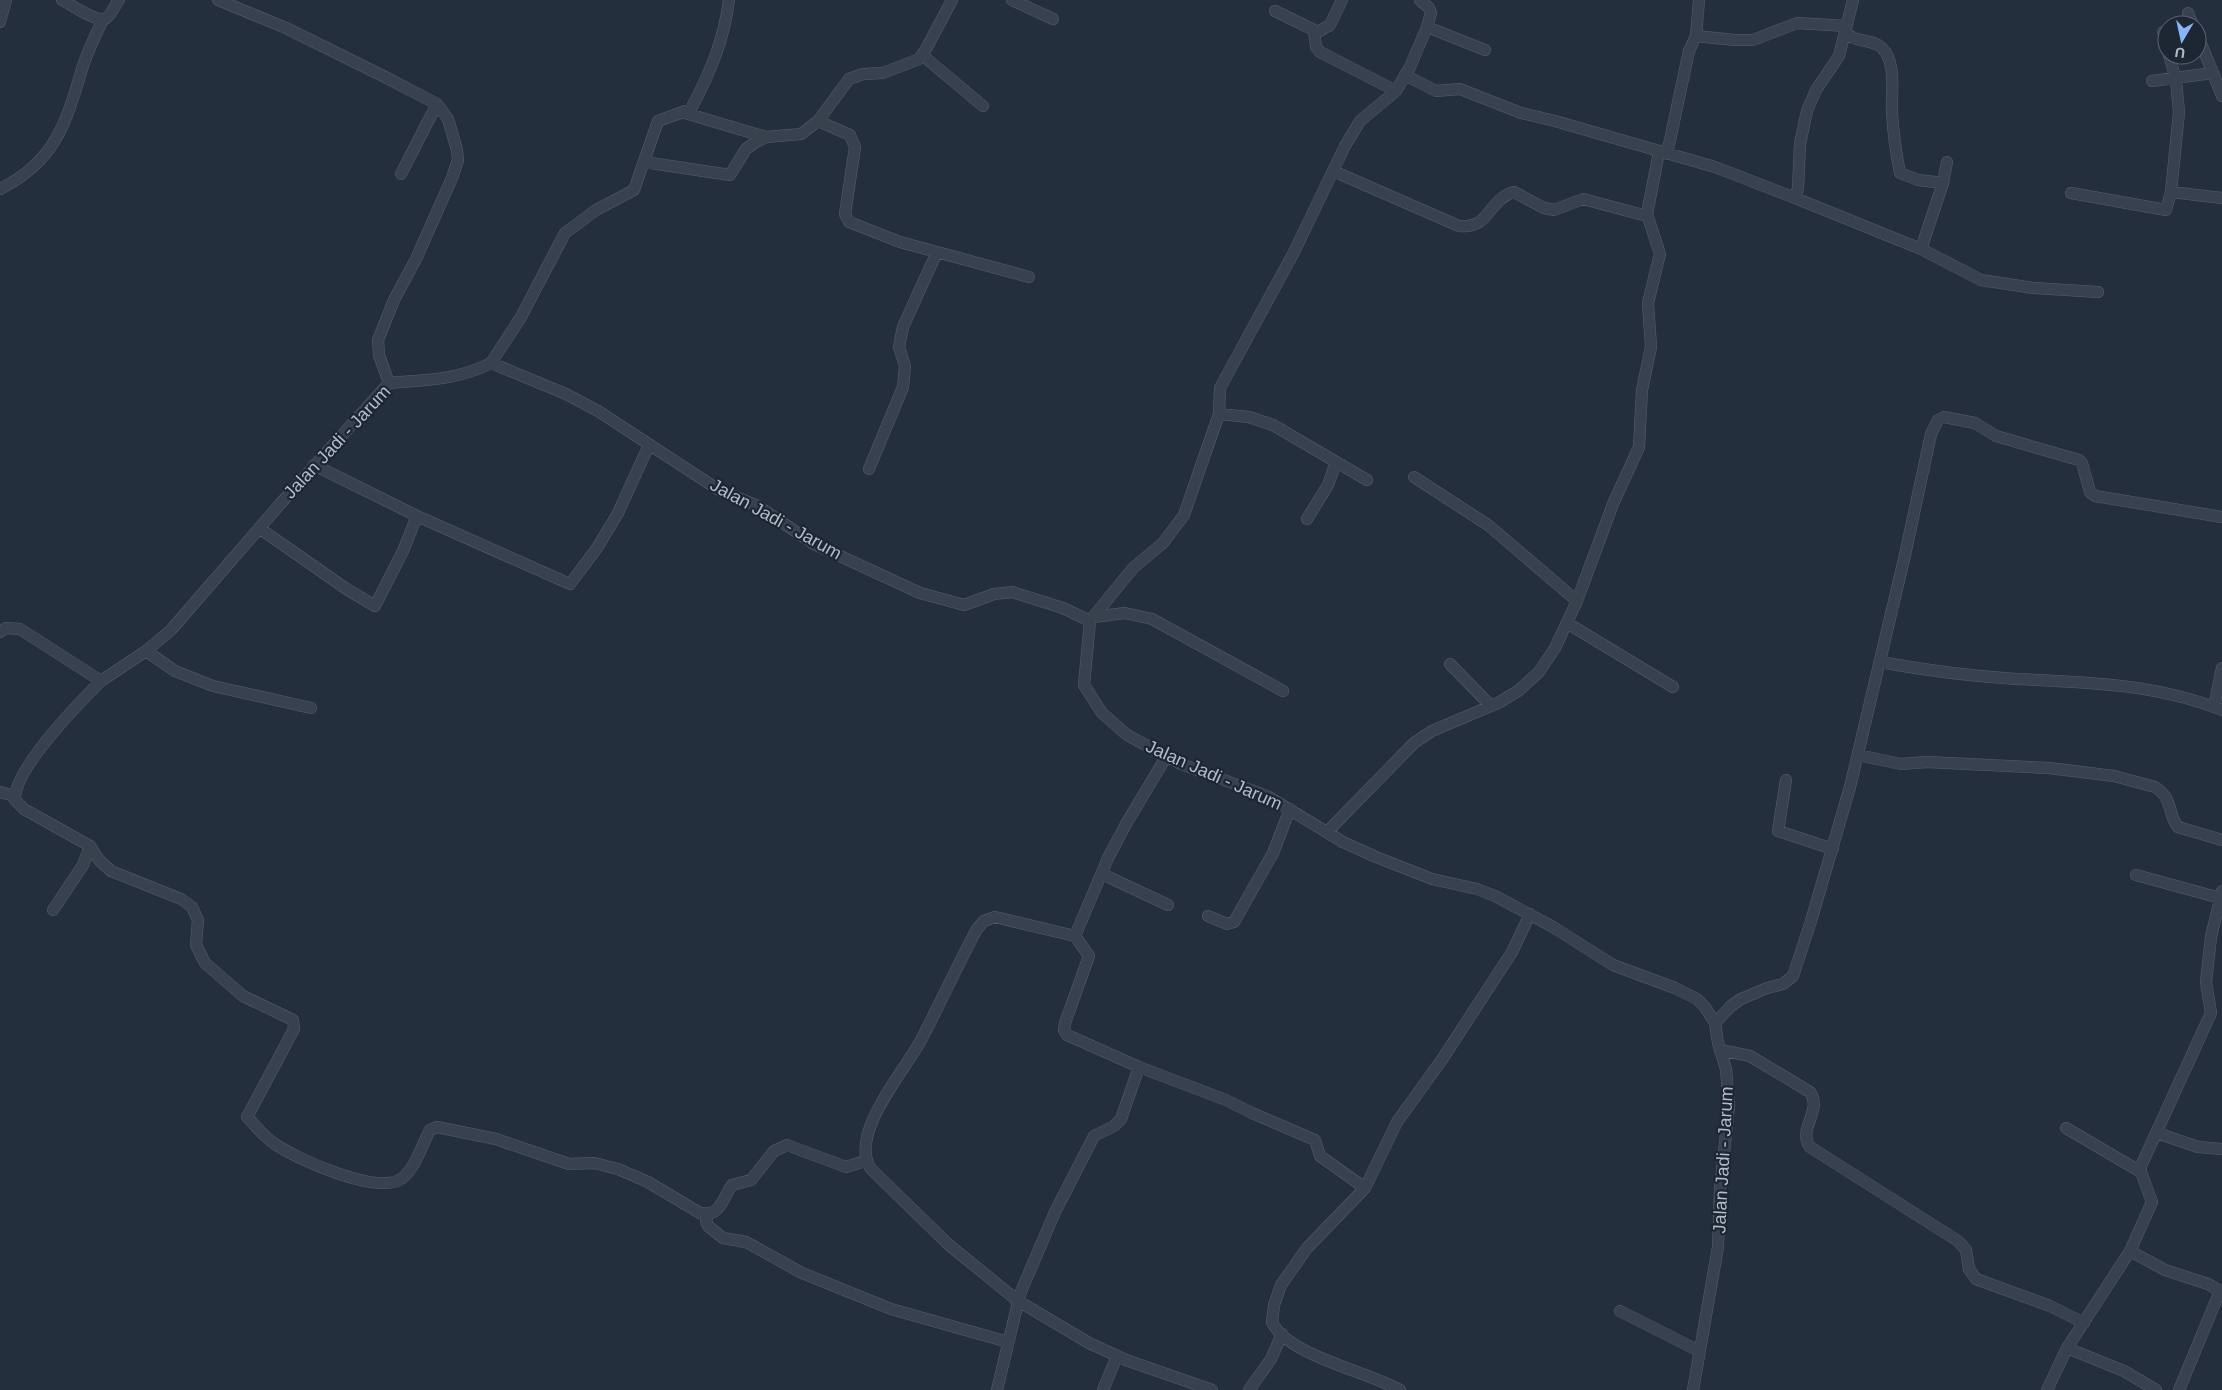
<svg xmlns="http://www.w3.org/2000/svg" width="2222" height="1390" font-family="Arial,sans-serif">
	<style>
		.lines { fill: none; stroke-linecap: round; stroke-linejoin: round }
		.minor-casing { stroke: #565f6c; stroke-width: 12 }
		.minor { stroke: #38414e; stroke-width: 11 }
		.labels { text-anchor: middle; stroke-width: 4.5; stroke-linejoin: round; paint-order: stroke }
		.street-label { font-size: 18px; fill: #b4bcc9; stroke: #1d2633 }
	</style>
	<rect width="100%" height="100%" fill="#242f3e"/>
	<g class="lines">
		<defs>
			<path id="minor" d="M62,0c8,4 34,22 43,19 5,-2 10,-14 14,-19
				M218,0l68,28 99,49 52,27 11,15 9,31 1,10 -6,18 -36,81 -22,41 -16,40 1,15 10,28
				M952,0l-26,49 -7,10 -36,14 -20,1 -14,5 -31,42 32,14 5,12 -10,67 4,8 51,20 129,35
				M1012,0l41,19
				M1275,11l39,19 2,17 4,5 76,39
				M2188,13l5,12
				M0,22l6,-22
				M1427,27l58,23
				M1845,31c9,13 27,7 37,17 15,15 9,45 10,64 1,20 4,41 8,61l18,7 25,3
				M2163,32l4,16
				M1316,33l14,-8 12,-25
				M1696,36l3,-36
				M922,55l61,51
				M2169,55l7,25 3,32 -8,80
				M2213,73l9,23
				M1405,75l31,16 24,-2 61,24 34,8 160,46 80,31 3,-10 2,-44 7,-33 9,-21 23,-34 14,-56
				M2152,81l61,-8 -16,-39
				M685,113l81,24
				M1667,154l22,-103 7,-15 39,4h18l44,-17 49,3
				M644,162l86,13 16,-26 10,-7 10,-5 35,-3 17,-13
				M1333,171l126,55c32,3 28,-26 55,-34l30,16 10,2 29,-11 64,17
				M401,174l36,-70
				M0,189c55,-27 66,-66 82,-120 5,-17 14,-34 21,-50
				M2071,193l95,17 5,-18 51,6
				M1795,198l126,51 22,-66 4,-21
				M1921,249l60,31 53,8 64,4
				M491,363l30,-46 44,-84 31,-23 38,-20 24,-69 33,-12c19,-36 33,-69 38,-109
				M1219,414l30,3 24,8 94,55
				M314,465l103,51 153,68 27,-36 21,-35 31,-68
				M869,469l34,-82 2,-21 -6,-19 4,-20 34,-75
				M1414,477l74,48 89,76
				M1307,519l21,-34 8,-23
				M259,528l89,62 27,16 28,-55 14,-35
				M1093,617l32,-4 27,6 131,72
				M1090,621l43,-53 30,-25 21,-28 35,-101 1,-26 73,-134 52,-108 15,-25 36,-30 14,-24 17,-40 4,-14 -2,-5 -9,-8
				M1567,623l106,64
				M0,632l6,-4 14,1 81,52 45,-30 25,-21 110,-127 108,-120c36,-3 69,-3 102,-20l75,31 32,17 121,79 39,16 56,38 106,49 44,12 30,-11 18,-2 51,16 27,13 -6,64 18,28 25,22 54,29 86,32 76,46 33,15 56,22 45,10 18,7 58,31 60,38 62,23 22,11 8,8 10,16 3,20 8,26 3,38 -9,81 -2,59 -25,143
				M146,651l29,20 38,15 98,22
				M1880,662c44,8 90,14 136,17 70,3 140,5 206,31
				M1450,664l41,42
				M101,681c-23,23 -87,88 -86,119l9,9 66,37 9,14 12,11 70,28 11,8 6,13 -2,25 9,18 38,33 50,24 1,9 -47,88c9,9 17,20 28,27 22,15 101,51 126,35 14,-9 21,-35 29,-49l7,-3 59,12 73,25 25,-1 24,6 30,13 52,31c21,4 22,-14 32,-28l19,-5 23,-29 13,-6 59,22 19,-6
				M2214,707l8,-39
				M1858,755l43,9 26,-2 122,6 65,8 41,11c19,12 12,27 23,40l44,13
				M1166,757l-40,67 -18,34 -33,78 -80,-19 -11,4 -7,8c-20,37 -37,75 -57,113 -16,29 -72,93 -49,127l78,76 69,56 71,42 37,17 86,30
				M1786,780l-8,51 55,18
				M0,792l15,4
				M1327,832l87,-89 18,-12 66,-28 20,-12 21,-19 16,-24 22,-47 36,-97 26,-57 3,-57 9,-43 -3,-44 12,-49 -13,-40 12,-62
				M1102,874l66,31
				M2136,875l84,23
				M53,910l30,-45 7,-19
				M1208,916l19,8 7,-2 39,-69 17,-44
				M1075,936l14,20 -24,67 -1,7 3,5 72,32 87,33 26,13 63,27 5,16 45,32
				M1715,1023l16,-17 10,-7 26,-11 16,-4 10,-8 18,-55 39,-134 55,-232 26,-121 7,-14 6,-3 31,6 21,13 83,24 3,3 8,29 5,4 127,21
				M1720,1050l30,6 60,36c13,19 -13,37 0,55l148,94 8,9 3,19 7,10 74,27 34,17
				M2066,1128l75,44
				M2157,1133l41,14 24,2
				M708,1214l-2,7 2,5 15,12 23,4 56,31 89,36 117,33
				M2130,1251l35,19 43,14 12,7 -41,99
				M1620,1311l79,40
				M2067,1348l57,23 32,19
				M997,1390l23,-96 35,-82 39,-76 20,-10 7,-7 18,-52
				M1103,1390l14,-34
				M1249,1390l22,-31 11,-25
				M1400,1390c-33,-19 -112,-34 -128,-68l2,-17 7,-20 26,-37 58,-60 32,-66 46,-64 69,-106 18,-38
				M2047,1390l20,-42 63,-97 22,-49 -11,-30v-6l70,-153 -5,-31 5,-45 11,-46"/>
		</defs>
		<use href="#minor" class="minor-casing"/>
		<use href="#minor" class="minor"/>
	</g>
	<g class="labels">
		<g class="street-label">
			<text transform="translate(337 442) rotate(-47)" y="6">Jalan Jadi - Jarum</text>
			<text transform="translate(776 519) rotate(29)" y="6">Jalan Jadi - Jarum</text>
			<text transform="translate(1214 775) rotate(24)" y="6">Jalan Jadi - Jarum</text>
			<text transform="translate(1723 1160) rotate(-87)" y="6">Jalan Jadi - Jarum</text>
		</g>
	</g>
	<g transform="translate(2182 40) rotate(189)"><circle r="24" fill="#1d2633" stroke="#59626f"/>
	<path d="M0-4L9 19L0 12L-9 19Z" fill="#8ab4f8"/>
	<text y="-8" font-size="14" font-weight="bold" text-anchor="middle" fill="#b4bcc9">U</text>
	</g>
</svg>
